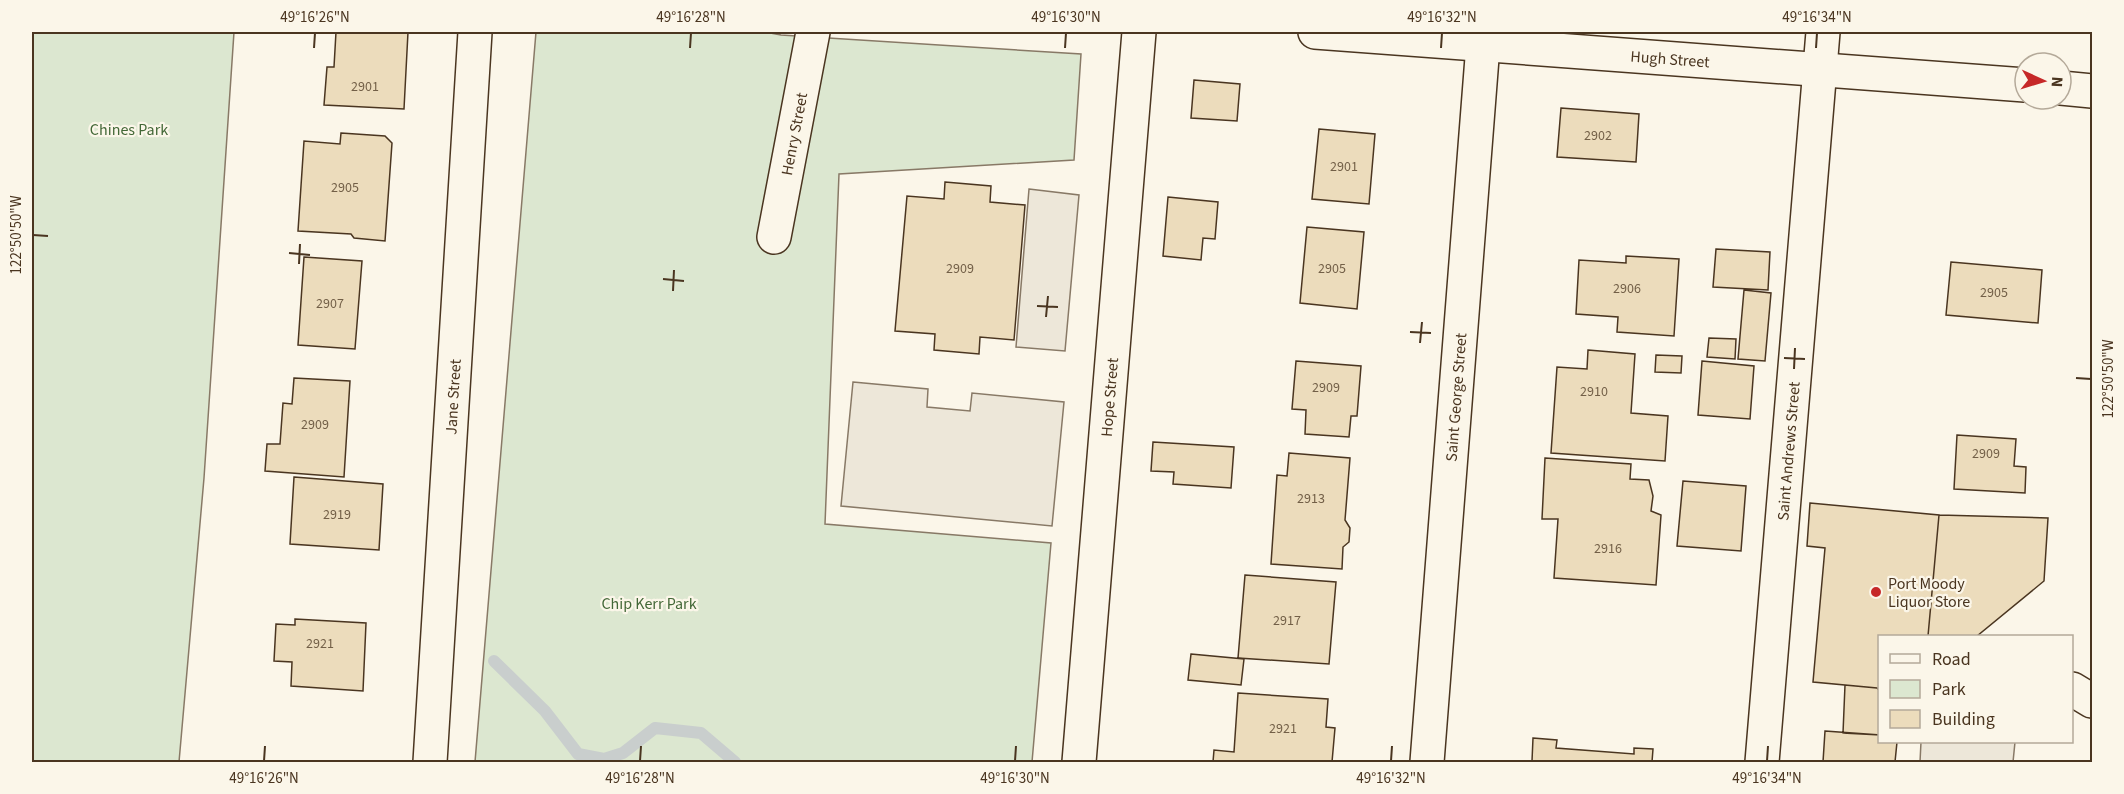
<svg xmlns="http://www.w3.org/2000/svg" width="2124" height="794" font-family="'Source Sans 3',sans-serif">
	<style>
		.green { fill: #dce7d0; stroke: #887966; stroke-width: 1.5 }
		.parking { fill: #ede7d9; stroke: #887966; stroke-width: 1.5 }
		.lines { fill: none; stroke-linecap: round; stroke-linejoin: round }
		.stream { stroke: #c9cecd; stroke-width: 12 }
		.building { fill: #ecdcbc; stroke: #4a3520; stroke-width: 1.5 }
		.minor-casing { stroke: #4a3520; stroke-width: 36 }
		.minor { stroke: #fbf6e9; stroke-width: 33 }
		.ticks { fill: none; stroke: #4a3520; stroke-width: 2 }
		.poi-dot { fill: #c62828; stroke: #fbf6e9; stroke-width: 2 }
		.labels { text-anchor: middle; stroke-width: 4.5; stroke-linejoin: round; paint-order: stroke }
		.number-label { font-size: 14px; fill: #725f47 }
		.street-label { font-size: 16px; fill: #4a3520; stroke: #fbf6e9 }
		.park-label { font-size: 16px; fill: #436837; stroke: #fbf6e9 }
		.poi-label { font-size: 16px; fill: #4a3520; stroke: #fbf6e9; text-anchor: start }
		.neatline { fill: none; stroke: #4a3520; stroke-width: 2 }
		.ticks-label { font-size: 15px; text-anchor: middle; fill: #4a3520 }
	</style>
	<rect width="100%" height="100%" fill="#fbf6e9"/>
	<path class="green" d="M32,32h202l-30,446 -25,284h-147z
		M536,32h229l16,3 300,19 -7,106 -235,14 -14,350 226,19 -19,219h-557z"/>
	<path class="parking" d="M1029,189l50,6 -14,156 -49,-4z
		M853,382l75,7 -1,18 43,4 2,-18 92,9 -12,124 -211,-20z
		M1921,742h94l-2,20h-93z"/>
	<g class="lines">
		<path class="stream" d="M494,661l51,50 33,43 26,5 19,-6 32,-25 46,5 34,29"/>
	</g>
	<path class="building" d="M336,32h72l-4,77 -80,-4 3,-38h7z
		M1194,80l46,4 -3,37 -46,-3z
		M1561,108l78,6 -3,48 -79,-5z
		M1319,129l56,5 -6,70 -57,-5z
		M341,133l44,3 7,7 -7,98 -31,-3 -3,-4 -53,-3 6,-90 36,3z
		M945,182l46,4 -1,16 35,3 -11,135 -34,-3 -1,17 -45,-4 1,-16 -40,-3 12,-135 37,3z
		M1168,197l50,5 -3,37 -12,-1 -2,22 -38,-4z
		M1307,227l57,5 -7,77 -57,-6z
		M1716,249l54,3 -2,38 -55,-3z
		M1626,256l53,3 -5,77 -57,-4 1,-15 -42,-3 3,-54 47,3z
		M304,257l58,4 -7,88 -57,-4z
		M1951,262l91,8 -4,53 -92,-8z
		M1744,290l27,3 -6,68 -27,-2z
		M1709,338l27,1 -1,20 -28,-2z
		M1588,350l47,4 -4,59 37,3 -3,45 -114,-8 6,-86 30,2z
		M1656,355l26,1 -1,17 -26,-1z
		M1296,361l65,5 -4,50h-6l-2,21 -44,-3 1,-24 -14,-1z
		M1702,361l52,5 -4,53 -52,-4z
		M294,378l56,3 -6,96 -79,-6 2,-27h13l3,-41 9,1z
		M1957,435l59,4 -2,27 12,1 -1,26 -71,-4z
		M1153,442l81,5 -3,41 -58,-4 1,-12 -23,-1z
		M1289,453l61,5 -5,62 5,8 -1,14 -6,5 -1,22 -71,-5 6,-89 10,1z
		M1545,458l86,6 -1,15 19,1 4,16 -2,15 10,4 -5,70 -102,-7 4,-59h-16z
		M294,477l89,7 -4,66 -89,-6z
		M1683,481l63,5 -5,65 -64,-5z
		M1810,503l129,12 -11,121h-48v55l-3,-3 -64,-6 12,-134 -18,-2z
		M1939,515l109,3 -4,63 -67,55h-49z
		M1245,575l91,7 -7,82 -91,-6z
		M295,619l71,4 -3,68 -72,-5 1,-24 -18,-1 2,-37 19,1z
		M1191,654l53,5 -3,26 -53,-5z
		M1845,685l32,3 3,3v44l-37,-2z
		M1238,693l90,6 -2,28 9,1 -3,34h-119l1,-12 20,2z
		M1825,731l55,4v7h17l-2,20h-72z
		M1533,738l24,2 -1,8 78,6v-6l19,1 -1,13h-111l-9,-1z"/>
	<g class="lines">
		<defs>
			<g id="minor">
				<path id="s1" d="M1315,32l710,53"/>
				<path d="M2061,88l31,3"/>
				<path id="s2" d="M774,237l39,-205"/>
				<path d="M2072,689l20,12"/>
				<path id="s3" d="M430,762l45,-730"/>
				<path id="s4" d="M1079,762l60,-730"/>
				<path id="s5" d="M1427,762l57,-730"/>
				<path id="s6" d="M1762,762l61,-730"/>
			</g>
		</defs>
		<use href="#minor" class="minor-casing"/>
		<use href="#minor" class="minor"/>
	</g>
	<path class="ticks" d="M314,48l1,-15M690,48l1,-15M1065,48l1,-15M1441,48l1,-15M1816,48l1,-15M33,235l15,1M289,253l21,2M299,264l1,-20M663,279l21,2M673,291l1,-21M1037,306l21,1M1046,317l2,-21M1410,332l21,1M1420,343l2,-21M1784,358l21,1M1794,369l1,-21M2076,378l15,1M264,761l1,-15M640,761l1,-15M1015,761l1,-15M1391,761l1,-15M1767,761l1,-15"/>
	<circle class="poi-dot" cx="1876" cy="592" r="6"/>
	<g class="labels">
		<g class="number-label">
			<text x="365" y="91">2901</text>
			<text x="1598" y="140">2902</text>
			<text x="1344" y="171">2901</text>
			<text x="345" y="192">2905</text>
			<text x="960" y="273">2909</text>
			<text x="1332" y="273">2905</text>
			<text x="1627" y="293">2906</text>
			<text x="1994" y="297">2905</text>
			<text x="330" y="308">2907</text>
			<text x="1326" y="392">2909</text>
			<text x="1594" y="396">2910</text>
			<text x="315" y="429">2909</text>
			<text x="1986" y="458">2909</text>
			<text x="1311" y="503">2913</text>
			<text x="337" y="519">2919</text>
			<text x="1608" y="553">2916</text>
			<text x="1287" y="625">2917</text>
			<text x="320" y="648">2921</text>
			<text x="1283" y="733">2921</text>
		</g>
		<g class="street-label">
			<text dy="6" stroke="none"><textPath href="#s1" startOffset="356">Hugh Street</textPath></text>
			<text dy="6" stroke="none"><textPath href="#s2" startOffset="105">Henry Street</textPath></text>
			<text dy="6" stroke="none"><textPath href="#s3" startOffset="366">Jane Street</textPath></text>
			<text dy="6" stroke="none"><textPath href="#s4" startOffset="366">Hope Street</textPath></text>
			<text dy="6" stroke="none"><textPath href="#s5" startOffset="366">Saint George Street</textPath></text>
			<text dy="6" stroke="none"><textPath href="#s6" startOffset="312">Saint Andrews Street</textPath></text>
		</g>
		<g class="park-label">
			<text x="129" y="135">Chines Park</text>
			<text x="649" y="609">Chip Kerr Park</text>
		</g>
		<g class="poi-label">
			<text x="1888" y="589">Port Moody<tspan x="1888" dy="18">Liquor Store</tspan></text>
		</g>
	</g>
	<rect width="2124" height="794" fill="none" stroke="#fbf6e9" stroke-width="66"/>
	<rect x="1878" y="635" width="195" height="108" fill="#fbf6e9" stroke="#b4a999" stroke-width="1.5"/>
	<rect x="1890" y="654" width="30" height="9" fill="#fbf6e9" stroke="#b4a999" stroke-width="1.5"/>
	<text x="1932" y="665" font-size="18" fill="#4a3520">Road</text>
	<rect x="1890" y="680" width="30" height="18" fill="#dce7d0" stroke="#b4a999" stroke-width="1.5"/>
	<text x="1932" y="695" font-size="18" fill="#4a3520">Park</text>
	<rect x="1890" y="710" width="30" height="18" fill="#ecdcbc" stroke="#b4a999" stroke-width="1.5"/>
	<text x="1932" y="725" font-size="18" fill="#4a3520">Building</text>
	<g transform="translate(2043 81) rotate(94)"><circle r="28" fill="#fbf6e9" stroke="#b4a999" stroke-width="1.5"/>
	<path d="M0-4.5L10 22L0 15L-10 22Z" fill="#c62828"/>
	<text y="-9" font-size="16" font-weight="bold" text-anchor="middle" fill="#4a3520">N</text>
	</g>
	<rect x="33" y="33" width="2058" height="728" class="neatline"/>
	<g class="ticks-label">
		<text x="315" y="22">49°16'26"N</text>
		<text x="691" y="22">49°16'28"N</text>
		<text x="1066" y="22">49°16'30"N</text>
		<text x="1442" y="22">49°16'32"N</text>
		<text x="1817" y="22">49°16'34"N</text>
		<text transform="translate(16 235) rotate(-90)" y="5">122°50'50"W</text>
		<text transform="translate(2108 379) rotate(-90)" y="5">122°50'50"W</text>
		<text x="264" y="783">49°16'26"N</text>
		<text x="640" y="783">49°16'28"N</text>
		<text x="1015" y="783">49°16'30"N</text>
		<text x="1391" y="783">49°16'32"N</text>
		<text x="1767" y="783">49°16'34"N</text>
	</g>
</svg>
